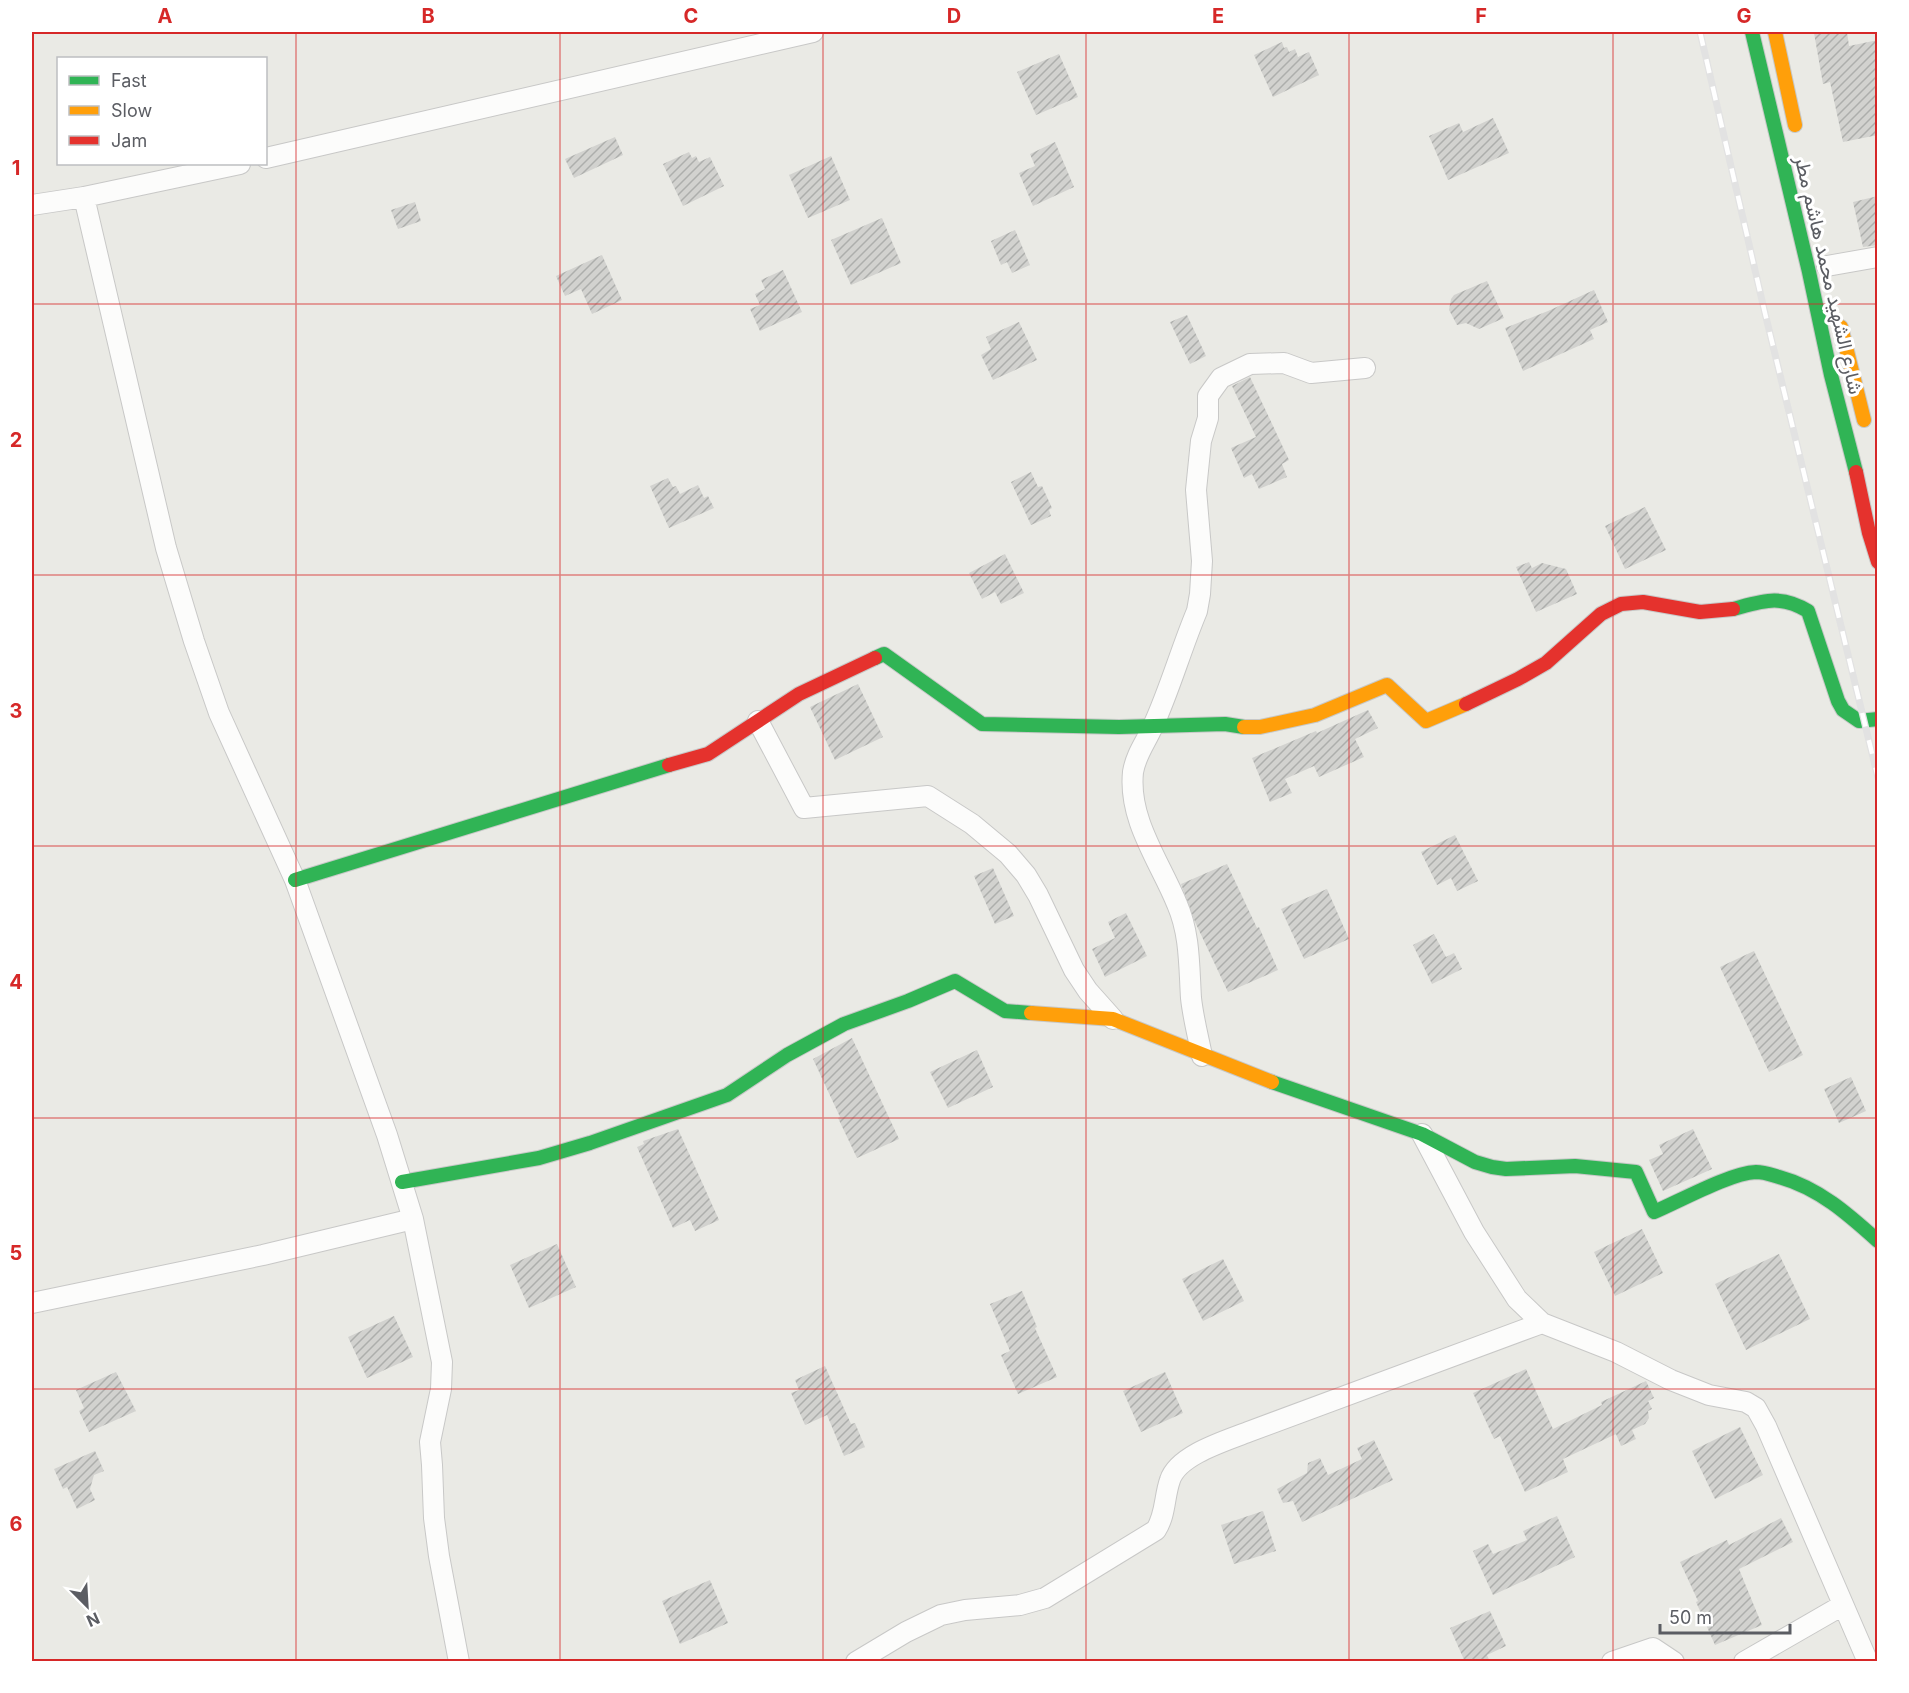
<svg xmlns="http://www.w3.org/2000/svg" width="1909" height="1693" font-family="Inter,Vazirmatn,sans-serif">
	<style>
		.building { fill: url(#building-hatch) }
		.lines { fill: none; stroke-linecap: round; stroke-linejoin: round }
		.street-casing { stroke: #c8c8c7; stroke-width: 22 }
		.fast-casing { stroke: #c7c8c7; stroke-width: 16 }
		.slow-casing { stroke: #c7c8c7; stroke-width: 16 }
		.jam-casing { stroke: #c7c8c7; stroke-width: 16 }
		.street { stroke: #fcfcfb; stroke-width: 20 }
		.fast { stroke: #30b455; stroke-width: 14 }
		.slow { stroke: #ff9f0a; stroke-width: 14 }
		.jam { stroke: #e5322d; stroke-width: 14 }
		.rail-casing { stroke: #e2e2e2; stroke-width: 7 }
		.rail { stroke: #fff; stroke-width: 4.5; stroke-dasharray: 14; stroke-linecap: butt }
		.grid { fill: none; stroke: #d62828; stroke-width: 1.5; stroke-opacity: 0.55 }
		.labels { text-anchor: middle; stroke-width: 6; stroke-linejoin: round; paint-order: stroke }
		.street-label { font-size: 20px; fill: #5b5d63; stroke: #fff }
		.neatline { fill: none; stroke: #d62828; stroke-width: 2 }
		.grid-label { font-size: 20px; text-anchor: middle; font-weight: bold; fill: #d62828 }
	</style>
	<defs>
		<pattern id="building-hatch" width="6" height="6" patternUnits="userSpaceOnUse" patternTransform="scale(1.5)"><rect width="6" height="6" fill="#d2d2cf"/><path d="M-1 1l2-2M0 6l6-6M5 7l2-2" fill="none" stroke="#adaeac"/></pattern>
	</defs>
	<rect width="100%" height="100%" fill="#eaeae5"/>
	<path class="building" d="M1822,32h25l2,14 29,-6v95l-35,7 -13,-60 -7,2 -9,-51z
		M1282,42l2,6 3,-1 2,5 6,-3 3,8 11,-5 10,23 -46,22 -19,-42z
		M1059,54l19,43 -42,18 -19,-43z
		M1493,118l16,35 -61,27 -19,-44 30,-13 4,9z
		M615,137l8,18 -49,23 -9,-19z
		M1055,142l19,45 -41,19 -14,-33 16,-7 -5,-12z
		M689,152l3,6 4,-2 3,6 11,-5 14,29 -41,20 -20,-42z
		M831,156l19,44 -42,18 -19,-43z
		M1878,196v49l-15,2 -10,-45z
		M415,202l6,19 -23,8 -7,-19z
		M882,218l19,45 -50,22 -20,-45z
		M1015,230l15,35 -18,8 -5,-11 -6,3 -10,-24z
		M602,255l20,45 -30,14 -11,-25 -16,7 -9,-20z
		M783,270l19,42 -42,19 -10,-22 10,-4 -5,-11 10,-5 -4,-9z
		M1487,281l17,37 -25,11 -13,-6 -9,2 -8,-15 2,-11 3,-4z
		M1594,290l14,32 -18,8 4,9 -71,32 -18,-43 43,-17z
		M1187,315l19,41 -16,8 -20,-42z
		M1019,322l18,38 -44,20 -12,-25 10,-6 -5,-12z
		M1250,377l39,83 -7,4 5,13 -28,12 -7,-15 -8,4 -13,-30 25,-11 -24,-51z
		M1031,472l7,15 4,-1 10,22 -3,2 2,6 -20,9 -20,-43z
		M668,478l5,9 3,-1 4,8 18,-9 6,13 4,-2 6,12 -45,20 -19,-42z
		M1645,507l21,43 -41,19 -20,-43z
		M1005,554l19,39 -23,11 -6,-12 -13,7 -13,-26z
		M1529,562l3,6 10,-5 24,6 11,25 -41,18 -20,-45z
		M858,684l25,53 -48,23 -25,-53z
		M1368,710l10,18 -23,11 9,18 -45,20 -5,-11 -29,13 7,14 -22,9 -18,-44 64,-27 1,2z
		M1455,835l23,46 -21,10 -6,-13 -14,7 -16,-33z
		M1227,864l30,64 2,-1 19,43 -50,22 -33,-70 -14,-38z
		M993,868l21,48 -19,8 -21,-48z
		M1327,889l22,50 -45,20 -23,-50z
		M1126,913l21,43 -42,21 -13,-28 23,-11 -7,-16z
		M1434,934l12,23 8,-4 8,16 -30,15 -19,-39z
		M1754,951l49,104 -34,17 -49,-105z
		M852,1038l47,101 -42,19 -19,-40 2,-1 -27,-58z
		M977,1050l16,37 -45,21 -18,-36z
		M1851,1077l15,34 -27,12 -15,-34z
		M678,1129l41,91 -24,11 -5,-11 -17,8 -36,-81 7,-3 -1,-3z
		M1693,1129l19,40 -49,22 -14,-31 14,-6 -4,-9z
		M1642,1229l21,44 -48,23 -21,-44z
		M557,1244l19,43 -47,21 -19,-43z
		M1779,1254l31,65 -64,31 -31,-66z
		M1223,1259l21,42 -41,20 -21,-42z
		M1022,1291l15,36 -2,1 22,49 -39,17 -17,-39 9,-4 -20,-47z
		M394,1316l19,41 -46,21 -19,-41z
		M825,1366l26,58 4,-1 10,24 -21,9 -17,-41 -22,10 -14,-32 8,-3 -4,-10z
		M1526,1369l27,60 49,-24 -1,-3 45,-21 8,17 -6,3 4,8 -4,2 1,7 -4,6 -13,6 4,9 -15,7 -5,-12 -53,25 5,13 -43,20 -25,-56 -6,3 -21,-46z
		M116,1372l20,39 -47,21 -10,-21 5,-3 -8,-18z
		M1165,1372l18,41 -42,19 -18,-41z
		M1740,1427l23,48 -48,24 -23,-48z
		M1374,1440l19,40 -91,42 -9,-21 -10,2 -6,-14 30,-16 1,-10 12,-5 8,17 34,-16 -5,-11z
		M95,1451l9,20 -10,4 -4,14 5,11 -18,9 -10,-22 -4,2 -9,-20z
		M1263,1511l13,40 -42,13 -13,-39z
		M1557,1516l18,41 -82,38 -20,-44 15,-7 5,10 34,-14 -4,-9z
		M1781,1518l12,24 -54,27 23,56 -47,20 -19,-43 2,-1 -18,-39 47,-22 2,5z
		M710,1580l18,43 -48,21 -18,-43z
		M1490,1611l16,35 -19,9 3,7h-25l-15,-34z"/>
	<g class="lines">
		<defs>
			<path id="street" d="M266,158l547,-126
				M84,197l82,351 28,93 25,72 76,167 92,255 26,84 29,143 -1,27 -11,53 2,23 2,53 5,38 20,106
				M32,205l52,-8 156,-33
				M1827,266l51,-9
				M758,721l46,87 124,-12 44,28 36,30 18,21 12,20 36,75 14,21 25,28
				M1202,1056c-4,-20 -9,-39 -11,-58 -2,-33 -1,-64 -14,-94 -17,-42 -49,-84 -44,-132 3,-18 13,-30 20,-46 17,-37 28,-77 44,-115l3,-17 2,-33 -6,-71 5,-49 7,-23v-22l13,-18 29,-14 34,-1 27,10 54,-5
				M1422,1134l52,98 43,67 25,24 74,29 55,28 38,15 37,7 10,6 10,18 102,236
				M32,1303l231,-48 150,-36
				M856,1662l50,-30 35,-17 24,-5 55,-5 25,-7 111,-68c10,-16 8,-33 14,-50 8,-25 55,-39 78,-48l294,-109
				M1612,1662l41,-14 21,14
				M1744,1662l99,-57"/>
			<path id="fast" d="M1752,32l57,240 22,103 25,97
				M1733,609c30,-8 47,-15 75,2l30,90 5,9 16,11 19,-2
				M875,658l9,-4 98,70 137,3 106,-3 19,3
				M295,880l374,-115
				M1272,1082l150,52 53,28 17,5 14,2 69,-3 61,6 18,40c26,-11 76,-39 102,-40 8,0 16,3 23,5 40,11 69,37 99,64
				M402,1182l137,-24 51,-15 137,-48 60,-40 57,-31 64,-23 47,-20 50,30 26,2"/>
			<path id="slow" d="M1775,32l20,93
				M1841,327l23,93
				M1244,727h16l55,-12 72,-30 39,36 40,-17
				M1031,1013l82,6 159,63"/>
			<path id="jam" d="M1856,472l13,61 9,29
				M1466,704l52,-25 28,-16 55,-49 20,-10 22,-2 57,10 33,-3
				M669,765l39,-11 91,-60 76,-36"/>
		</defs>
		<use href="#street" class="street-casing"/>
		<use href="#fast" class="fast-casing"/>
		<use href="#slow" class="slow-casing"/>
		<use href="#jam" class="jam-casing"/>
		<use href="#street" class="street"/>
		<use href="#fast" class="fast"/>
		<use href="#slow" class="slow"/>
		<use href="#jam" class="jam"/>
		<defs>
			<path id="rail" d="M1700,32l64,277 114,469"/>
		</defs>
		<use href="#rail" class="rail-casing"/>
		<use href="#rail" class="rail"/>
	</g>
	<path class="grid" d="M296,32v1630M560,32v1630M823,32v1630M1086,32v1630M1349,32v1630M1613,32v1630M32,304h1846M32,575h1846M32,846h1846M32,1118h1846M32,1389h1846"/>
	<g class="labels">
		<g class="street-label">
			<text transform="translate(1829 275) rotate(77)" y="7">شارع الشهيد محمد هاشم مطر</text>
		</g>
	</g>
	<rect width="1909" height="1693" fill="none" stroke="#ffffff" stroke-width="66"/>
	<rect x="57" y="57" width="210" height="108" fill="#ffffff" stroke="#bdbec1" stroke-width="1.5"/>
	<rect x="69" y="76" width="30" height="9" fill="#30b455" stroke="#bdbec1" stroke-width="1.5"/>
	<text x="111" y="87" font-size="18" fill="#5b5d63">Fast</text>
	<rect x="69" y="106" width="30" height="9" fill="#ff9f0a" stroke="#bdbec1" stroke-width="1.5"/>
	<text x="111" y="117" font-size="18" fill="#5b5d63">Slow</text>
	<rect x="69" y="136" width="30" height="9" fill="#e5322d" stroke="#bdbec1" stroke-width="1.5"/>
	<text x="111" y="147" font-size="18" fill="#5b5d63">Jam</text>
	<g transform="translate(87 1606) rotate(156)" stroke="#ffffff" stroke-width="4.5" paint-order="stroke">
	<path d="M0-4.5L10 22L0 15L-10 22Z" fill="#5b5d63"/>
	<text y="-9" font-size="16" font-weight="bold" text-anchor="middle" fill="#5b5d63">N</text>
	</g>
	<path d="M1660 1624v9h130v-9" fill="none" stroke="#5b5d63" stroke-width="3"/>
	<text x="1669" y="1624" font-size="18" fill="#5b5d63" stroke="#ffffff" stroke-width="4.5" paint-order="stroke">50 m</text>
	<rect x="33" y="33" width="1843" height="1627" class="neatline"/>
	<g class="grid-label">
		<text x="165" y="23">A</text>
		<text x="428" y="23">B</text>
		<text x="691" y="23">C</text>
		<text x="954" y="23">D</text>
		<text x="1218" y="23">E</text>
		<text x="1481" y="23">F</text>
		<text x="1744" y="23">G</text>
		<text x="16" y="175">1</text>
		<text x="16" y="447">2</text>
		<text x="16" y="718">3</text>
		<text x="16" y="989">4</text>
		<text x="16" y="1260">5</text>
		<text x="16" y="1531">6</text>
	</g>
</svg>
